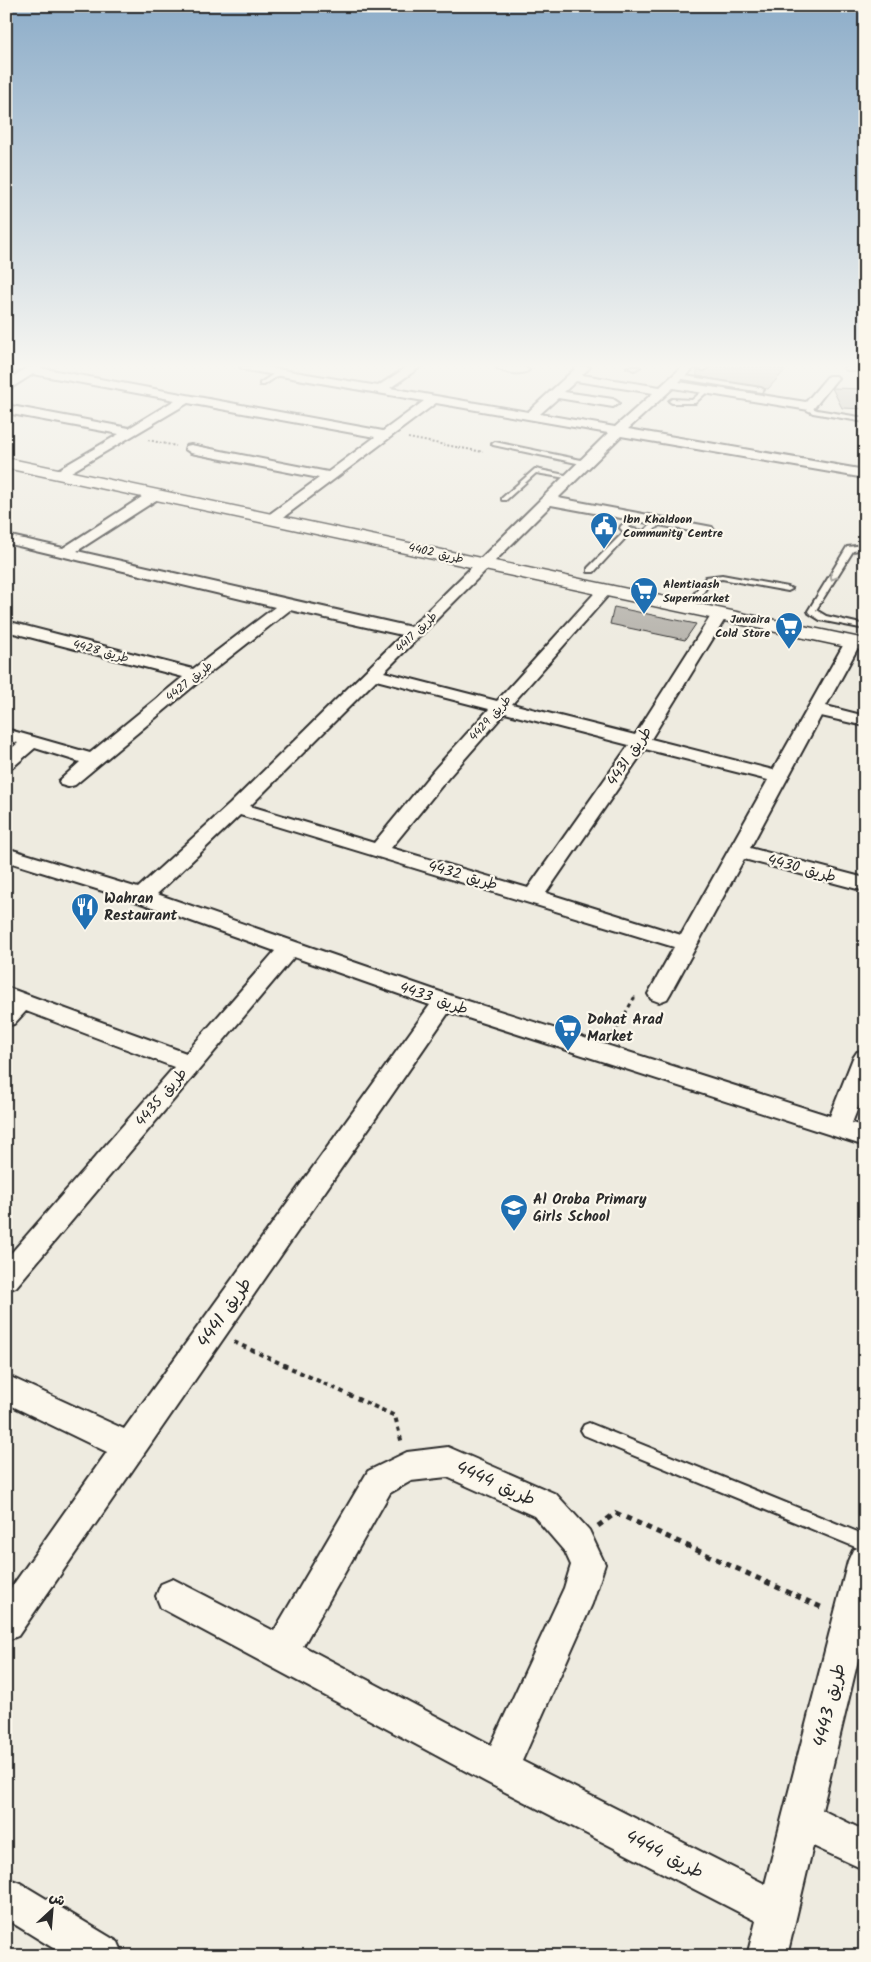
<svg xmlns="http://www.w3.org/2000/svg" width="871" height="1962" font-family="Kalam,'Playpen Sans Arabic',sans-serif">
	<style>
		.building { fill: #b8b5ae; stroke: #2b2b2b }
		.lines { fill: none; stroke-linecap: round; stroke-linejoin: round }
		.lane-casing { stroke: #2b2b2b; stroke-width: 4 }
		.street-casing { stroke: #2b2b2b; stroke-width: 4 }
		.secondary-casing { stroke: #2b2b2b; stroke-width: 3 }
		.path-far3 { stroke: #2b2b2b; stroke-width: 2; stroke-dasharray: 2 2; stroke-linecap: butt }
		.path-far2 { stroke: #2b2b2b; stroke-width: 3; stroke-dasharray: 4 4; stroke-linecap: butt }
		.path-far1 { stroke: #2b2b2b; stroke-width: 4; stroke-dasharray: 4.5 4.5; stroke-linecap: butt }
		.path { stroke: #2b2b2b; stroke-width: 5; stroke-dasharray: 5.5 5.5; stroke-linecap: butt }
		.lane { fill: #fbf7ec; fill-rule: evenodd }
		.street { fill: #fbf7ec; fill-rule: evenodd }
		.secondary { fill: #fbf7ec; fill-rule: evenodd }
		.oneway { stroke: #93918c }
		.labels { text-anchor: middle; stroke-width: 4.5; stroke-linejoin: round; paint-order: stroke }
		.far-poi-label { font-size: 12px; font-weight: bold; fill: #2b2b2b; stroke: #fbf7ec; text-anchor: start }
		.far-street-label { font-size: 12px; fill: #2b2b2b; stroke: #fbf7ec }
		.street-label { font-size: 15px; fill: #2b2b2b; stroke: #fbf7ec }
		.poi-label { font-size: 15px; font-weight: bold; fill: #2b2b2b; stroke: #fbf7ec; text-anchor: start }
		.near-street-label { font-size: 18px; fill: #2b2b2b; stroke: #fbf7ec }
	</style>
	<rect width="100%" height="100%" fill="#eeebe0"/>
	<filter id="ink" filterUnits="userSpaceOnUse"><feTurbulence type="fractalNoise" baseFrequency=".02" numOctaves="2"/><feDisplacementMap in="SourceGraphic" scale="10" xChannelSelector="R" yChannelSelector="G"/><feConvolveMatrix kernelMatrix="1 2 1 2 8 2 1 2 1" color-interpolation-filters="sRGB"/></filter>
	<g filter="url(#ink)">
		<path class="building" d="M708,367h58l19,3 -17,19 -71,-13v-6l8,2z
			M832,388l33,1v20l-23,-1z
			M614,607l82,17 -11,16 -75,-16z"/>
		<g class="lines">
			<defs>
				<path id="lane" d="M693,367h13l1,1 -3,2z
					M277,372l5,1 -18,12h-4v-2z
					M679,375l82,13 3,2 -3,2 -84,-14z
					M706,388l3,2 -1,1 -13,12h-23l-3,-2 3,-2 20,1z
					M807,405h4l1,3 5,2 48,8v4l-52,-9 -6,-3z
					M495,442l91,19 3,2 -3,2 -93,-20 -1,-1z
					M535,469l40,8 -3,2 -36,-6 -30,27h-4v-2z
					M634,515l4,2 -10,11 16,3 11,-11 7,2 -13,13 -19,-2 -36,39h-6v-4l36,-36 -4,-4 1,-2z
					M865,545v4l-12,2 -37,59 10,6 39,9v4l-45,-9 -11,-7 -1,-2 39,-64z
					M722,575l66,12 4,2 -4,2 -66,-12 -11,2 -19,28h-6l-1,-2 21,-30z
					M589,1423l276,112v16l-281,-116 -3,-5 3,-5z"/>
				<path id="street" d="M41,367l-1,1 343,63 41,-30 -178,-31 -6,-3h25l113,19 29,-19h13l-30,21 138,24 49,-45h13l-8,8 78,12 22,-20h13l-16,15 127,20 22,-26h8l2,2 -2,2 -23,29 -4,1 -136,-22 -45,41 237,41v8l-244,-42 -63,62 149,28 5,1 2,3 -2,3 -5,1 -156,-29 -167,167 113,29 104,-115h10l3,3 -3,3 -99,112 123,31 79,-124h12l2,3 -77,125 122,31 72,-128 2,-3h12l2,3 -35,64 39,10v10l-44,-10 -71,132 115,30v13l-121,-32 -74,135 -3,5 -8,3 -8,-3 -3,-5 26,-47 -434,-132 -83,79 295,102 378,120 23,-58 4,-6 8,-2v40l-13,33 13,4v19l-416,-134 -431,624 -12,5v-46l101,-143 -101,-49v-28l118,54 306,-424 -136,-48 -278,330 -10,4v-32l168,-192 -148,-56 -12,13 -8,2v-39l180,66 89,-102 -140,-50 -129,-40v-13l132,40 92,-84 172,-169 -112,-25 -88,69 -127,106 -7,2 -7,-2 -2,-4 21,-19 -45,-14 -22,19 -7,1v-15l12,-10 -12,-3v-11l84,24 93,-76 -177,-46v-10l187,48 82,-62 -269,-64v-8l57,13 88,-57h10l2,3 -2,3 -84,54 334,76 197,-194 -172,-30 -159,119h-10l-2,-3 2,-3 52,-38 -128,-25 -6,-4 1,-3 5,-1 137,27 47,-35 -187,-34 -127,75 -5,-1 -2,-3 2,-3 63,-37 -113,-21v-8l123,23 46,-28 -142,-26 -27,17v-9l20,-14zM576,381l77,12 -38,34 -75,-13 18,-16 55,9 6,-4 -6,-4 -49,-7zM376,680l113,29 -55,61 -60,73 -124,-37zM505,713l124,32 -101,143 -137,-40 57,-70zM645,749l123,31 -87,155 -135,-42z
					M496,367h28l5,3c-7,6 -26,3 -33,-3z
					M627,367h13l-6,3z
					M448,1447l108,47 33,36 16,34 -13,40 -70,157 243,123 83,-323 5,-11 12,-5v86l-43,179 43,21v39l-52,-24 -26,110h-40l9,-35 -270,-139 -325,-174 -5,-12 5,-12 12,-5 101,52 94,-160 39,-19zM447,1477l87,39 31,36 6,13 -7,23 -73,157 -188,-99 87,-153 21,-12z
					M6,1878l14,5 98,59 6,14h-58l-60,-37z"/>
				<path id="secondary" d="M844,367h21v6l-19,-3z
					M6,458l859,181v12l-859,-183z"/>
			</defs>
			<use href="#lane" class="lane-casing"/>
			<use href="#street" class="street-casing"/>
			<use href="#secondary" class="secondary-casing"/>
			<path class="path-far3" d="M408,438l75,14
				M148,440l28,6"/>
			<path class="path-far2" d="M613,1035l21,-37h4"/>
			<path class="path-far1" d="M234,1342l161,74 7,28"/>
			<path class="path" d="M598,1526l18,-13 209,96"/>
			<use href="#lane" class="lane"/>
			<use href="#street" class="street"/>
			<use href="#secondary" class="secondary"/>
		</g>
		<defs><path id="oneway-chevron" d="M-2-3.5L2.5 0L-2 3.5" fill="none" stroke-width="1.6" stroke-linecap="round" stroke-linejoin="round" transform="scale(1.25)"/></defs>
		<use class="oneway" href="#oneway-chevron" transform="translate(833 577) rotate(122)"/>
	</g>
	<linearGradient id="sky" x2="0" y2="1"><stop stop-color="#8dadc9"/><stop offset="0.57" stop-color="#f7f6f1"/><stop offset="1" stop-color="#f7f6f1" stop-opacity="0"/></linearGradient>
	<rect width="871" height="642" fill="url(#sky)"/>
	<defs>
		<symbol id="civic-pin" viewBox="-11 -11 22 30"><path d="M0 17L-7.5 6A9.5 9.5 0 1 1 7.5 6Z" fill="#1f6fb2" stroke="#fbf7ec"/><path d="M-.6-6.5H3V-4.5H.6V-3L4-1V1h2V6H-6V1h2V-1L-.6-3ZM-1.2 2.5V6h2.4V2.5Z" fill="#fff"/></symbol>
		<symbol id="supermarket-pin" viewBox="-11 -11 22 30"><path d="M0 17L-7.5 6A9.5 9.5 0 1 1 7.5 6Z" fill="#1f6fb2" stroke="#fbf7ec"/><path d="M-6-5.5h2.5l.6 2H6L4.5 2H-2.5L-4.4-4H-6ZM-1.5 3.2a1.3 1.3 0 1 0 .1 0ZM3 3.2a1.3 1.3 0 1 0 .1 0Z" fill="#fff"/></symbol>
		<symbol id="restaurant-pin" viewBox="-11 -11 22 30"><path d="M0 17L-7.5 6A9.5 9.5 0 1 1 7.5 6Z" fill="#1f6fb2" stroke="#fbf7ec"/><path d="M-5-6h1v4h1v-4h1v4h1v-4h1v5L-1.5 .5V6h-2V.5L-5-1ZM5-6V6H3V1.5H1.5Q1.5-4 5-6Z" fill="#fff"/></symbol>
		<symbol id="school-pin" viewBox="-11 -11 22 30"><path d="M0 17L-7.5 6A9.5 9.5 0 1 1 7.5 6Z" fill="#1f6fb2" stroke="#fbf7ec"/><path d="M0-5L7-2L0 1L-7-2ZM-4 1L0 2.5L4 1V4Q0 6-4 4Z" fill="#fff"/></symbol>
	</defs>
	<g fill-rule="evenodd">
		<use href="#civic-pin" x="588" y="510" width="32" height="43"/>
		<use href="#supermarket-pin" x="628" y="575" width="32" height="43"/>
		<use href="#supermarket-pin" x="773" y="610" width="32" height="43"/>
		<use href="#restaurant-pin" x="69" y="891" width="32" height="43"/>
		<use href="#supermarket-pin" x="552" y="1012" width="32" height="43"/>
		<use href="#school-pin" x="498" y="1192" width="32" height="43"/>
	</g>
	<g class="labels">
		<g class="far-poi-label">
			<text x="623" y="523">Ibn Khaldoon<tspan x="623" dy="14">Community Centre</tspan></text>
			<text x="663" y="588">Alentiaash<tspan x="663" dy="14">Supermarket</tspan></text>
			<text x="770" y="623" text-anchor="end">Juwaira<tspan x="770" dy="14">Cold Store</tspan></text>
		</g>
		<g class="far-street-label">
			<text transform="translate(436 553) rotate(12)" y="4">طريق 4402</text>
			<text transform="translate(416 632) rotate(-44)" y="4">طريق 4417</text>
			<text transform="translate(101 651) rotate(15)" y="4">طريق 4428</text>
			<text transform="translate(189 681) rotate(-39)" y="4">طريق 4427</text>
			<text transform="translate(490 718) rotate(-48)" y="4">طريق 4429</text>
		</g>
		<g class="street-label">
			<text transform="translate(629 756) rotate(-56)" y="5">طريق 4431</text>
			<text transform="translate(802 868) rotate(15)" y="5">طريق 4430</text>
			<text transform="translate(463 875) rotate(16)" y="5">طريق 4432</text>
			<text transform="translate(434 998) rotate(19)" y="5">طريق 4433</text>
			<text transform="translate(161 1097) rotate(-50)" y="5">طريق 4435</text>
		</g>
		<g class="poi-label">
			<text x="104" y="903">Wahran<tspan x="104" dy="17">Restaurant</tspan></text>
			<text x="587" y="1024">Dohat Arad<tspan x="587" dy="17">Market</tspan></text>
			<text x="533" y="1204">Al Oroba Primary<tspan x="533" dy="17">Girls School</tspan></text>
		</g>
		<g class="near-street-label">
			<text transform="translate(224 1312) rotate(-55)" y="6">طريق 4441</text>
			<text transform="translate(496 1483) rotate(24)" y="6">طريق 4444</text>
			<text transform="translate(829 1705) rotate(-76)" y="6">طريق 4443</text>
			<text transform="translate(665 1854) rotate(27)" y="6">طريق 4444</text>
		</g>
	</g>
	<rect width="871" height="1962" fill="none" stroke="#fbf7ec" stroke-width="25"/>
	<rect x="12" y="12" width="846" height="1937" fill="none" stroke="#2b2b2b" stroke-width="2" filter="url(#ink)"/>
	<g transform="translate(52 1910) rotate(26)" stroke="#fbf7ec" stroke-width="4" paint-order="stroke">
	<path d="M0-4L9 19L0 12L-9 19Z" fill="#2b2b2b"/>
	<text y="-8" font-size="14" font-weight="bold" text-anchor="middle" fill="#2b2b2b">ش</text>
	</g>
</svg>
